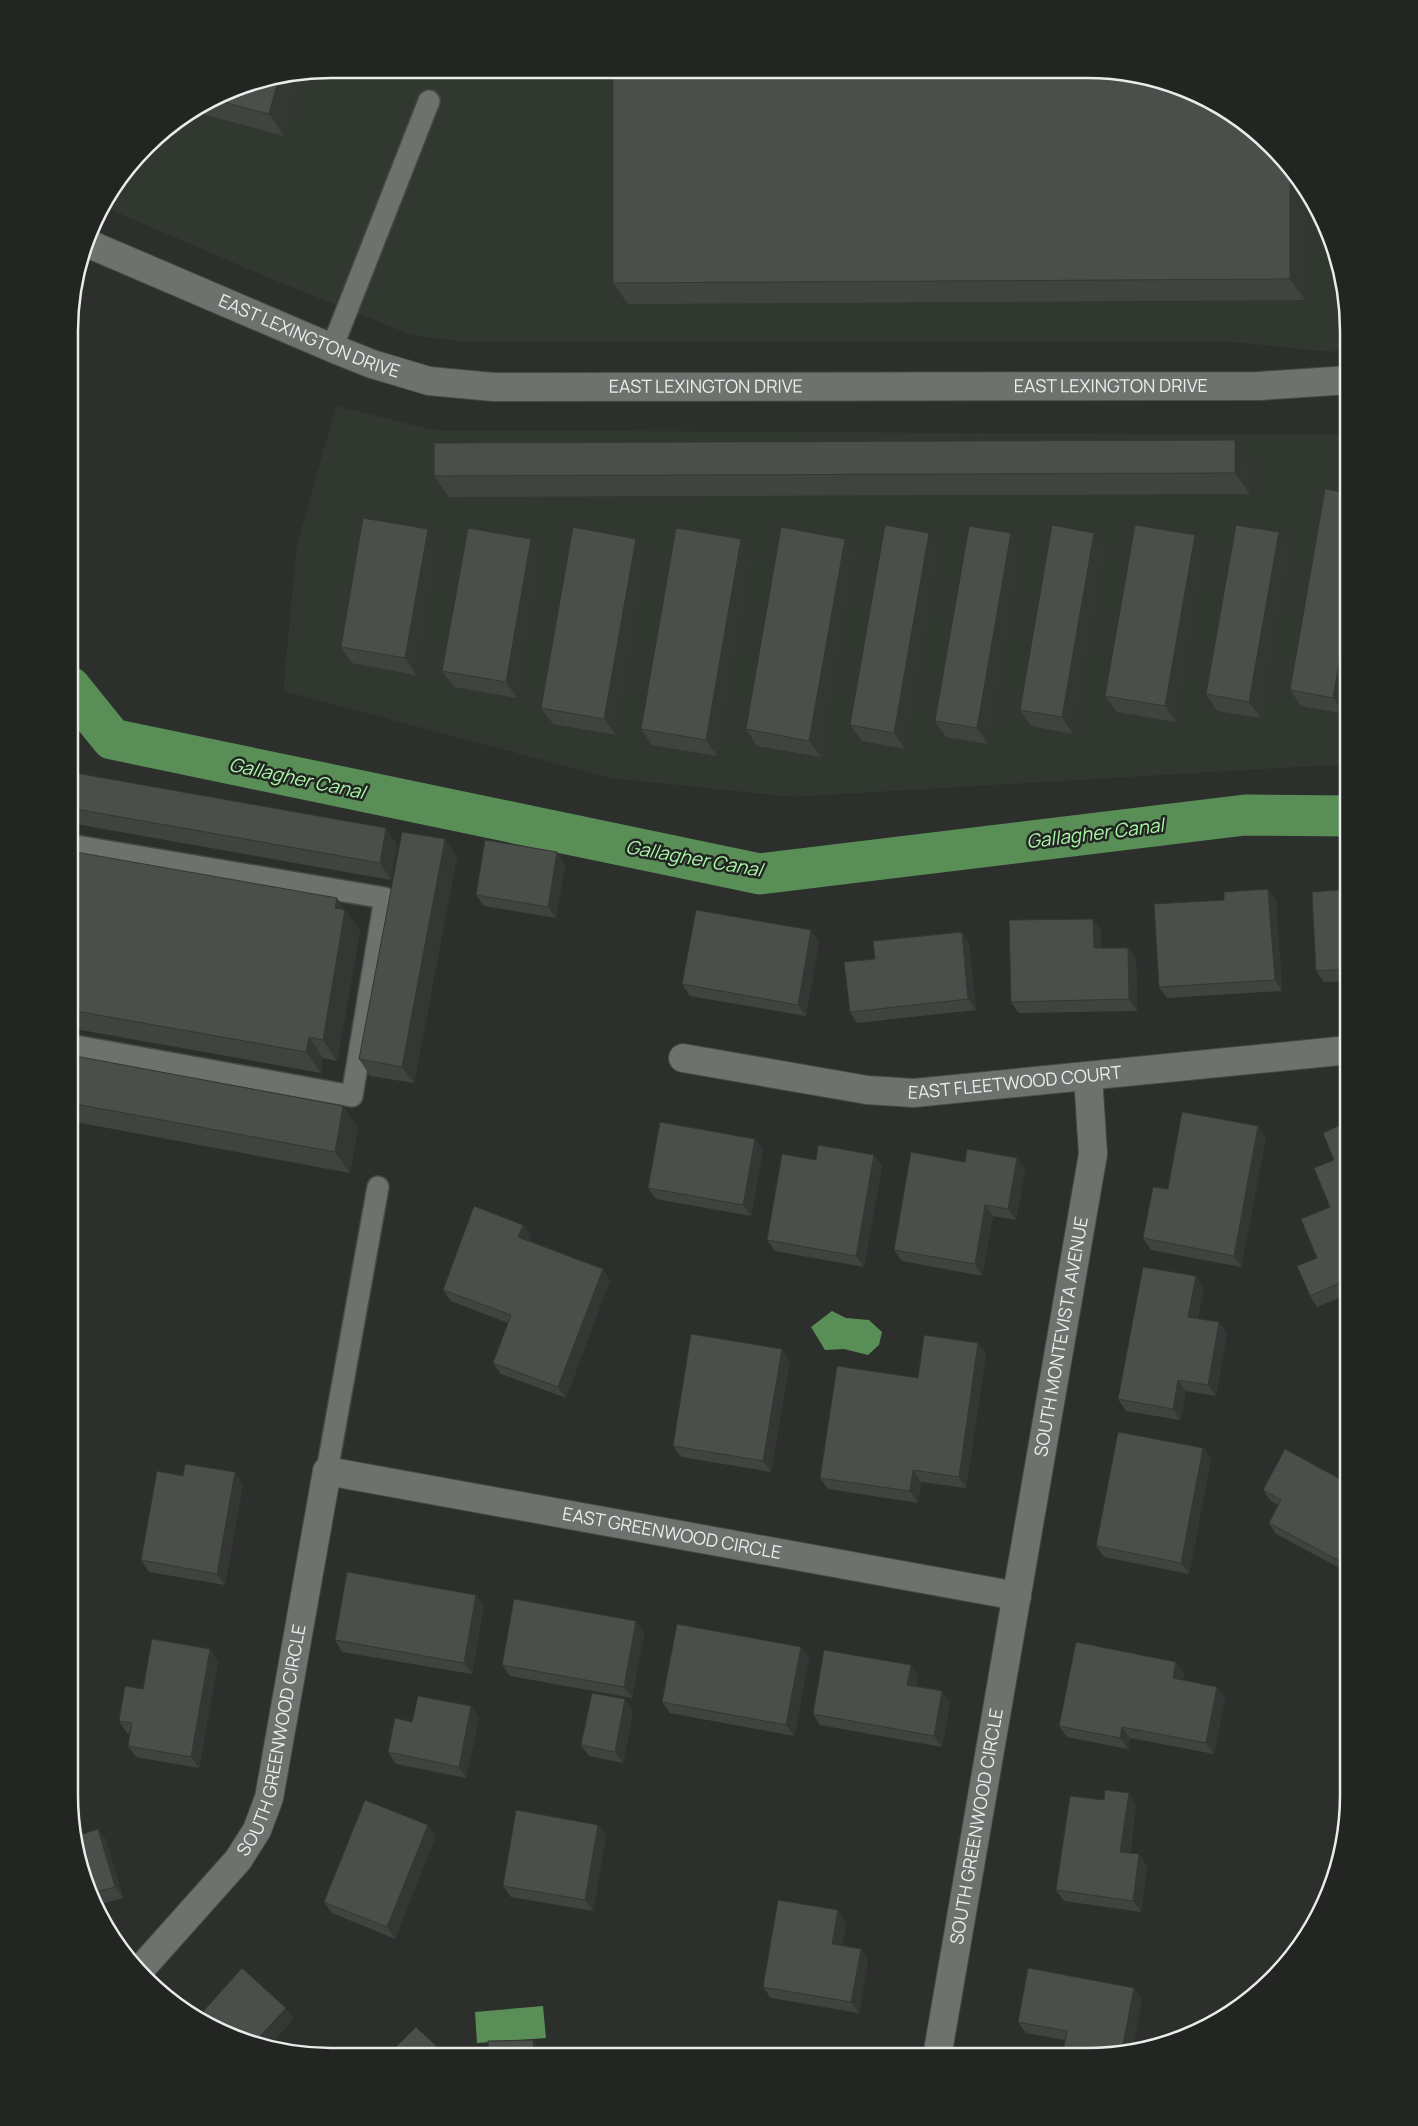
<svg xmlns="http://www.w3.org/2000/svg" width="1418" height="2126" font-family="Manrope,sans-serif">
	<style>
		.built { fill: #313830 }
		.water { fill: #598f57 }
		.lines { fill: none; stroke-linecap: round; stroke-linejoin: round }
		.canal { stroke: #598f57; stroke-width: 41 }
		.service-casing { stroke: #474a47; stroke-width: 24 }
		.minor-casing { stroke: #474a47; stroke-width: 30 }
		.service { stroke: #6e726e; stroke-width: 21 }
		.minor { stroke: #6e726e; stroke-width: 28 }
		.wall { fill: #404440 }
		.shaded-wall { fill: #343734 }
		.building { fill: #4b4f4b; stroke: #343734 }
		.labels { text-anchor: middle; stroke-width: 5; stroke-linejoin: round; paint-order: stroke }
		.street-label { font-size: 18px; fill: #eaecea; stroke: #222522 }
		.water-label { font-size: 19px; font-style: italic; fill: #aaf6a7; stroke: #222522 }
		.rim { fill: none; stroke: #eaecea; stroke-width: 2.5 }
	</style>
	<rect width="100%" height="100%" fill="#2c2f2c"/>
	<path class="built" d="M330,69l792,2 66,18 59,34 48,48 34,59 20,100v16l-18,6 -108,-11h-765l-46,-6 -136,-54 -174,-75 2,-6 54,-67 88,-50z
		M336,406l97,24 916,5v329l-557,33 -182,-19 -327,-87 14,-146z"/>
	<path class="water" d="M832,1311l14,7 23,2 13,12 -3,13 -11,10 -24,-6 -19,1 -14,-23z
		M543,2006l3,32 -69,5 -2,-31z"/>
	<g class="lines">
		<path class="canal" d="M70,687l42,52 648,135 485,-59 104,1"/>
		<defs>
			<path id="service" d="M332,348l97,-247
				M70,1045l282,51 33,-198 -315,-53
				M327,1471l51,-284"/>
			<g id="minor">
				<path id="s1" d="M89,244l243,104 40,16 57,17 64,6 766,-1 90,-6"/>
				<path id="s2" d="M683,1058l184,32 47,3 435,-43"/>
				<path id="s3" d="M139,1971l99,-111 19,-30 12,-32 58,-327 690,125"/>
				<path id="s4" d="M937,2057l156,-903 -5,-78"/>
			</g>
		</defs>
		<use href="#service" class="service-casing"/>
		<use href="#minor" class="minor-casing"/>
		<use href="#service" class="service"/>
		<use href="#minor" class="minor"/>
	</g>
	<path class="wall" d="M300,74l-16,62 -89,-24 51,-29z
		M1295,171l9,16 1,113 -677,4 -15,-21z
		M1249,461l1,33 -801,3 -15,-21z
		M1349,493v195l-4,26 -44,-8 -11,-16z
		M1279,532l12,17 -30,169 -44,-7 -11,-17z
		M929,533l11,16 -35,200 -43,-8 -12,-16z
		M1094,533l12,16 -33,185 -42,-8 -11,-16z
		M845,539l11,16 -35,202 -64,-11 -11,-17z
		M439,546l-23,129 -64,-12 -11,-16z
		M1023,550l-35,194 -42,-7 -11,-16z
		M1206,552l-30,170 -59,-10 -12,-16z
		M648,555l-32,180 -63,-11 -12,-16z
		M542,556l-25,142 -63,-11 -12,-16z
		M753,556l-36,200 -65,-11 -11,-16z
		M70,772l327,73 -6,35 -321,-57z
		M70,851l282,68 8,12 -23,130 -14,-3 -2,15 -251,-45z
		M457,856l-43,227 -44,-7 -11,-17z
		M565,864l-9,54 -72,-12 -8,-11z
		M1349,889v92l-25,1 -8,-11z
		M1276,900l6,91 -115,7 -8,-11z
		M1101,930v18h27l8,11 1,52 -118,2 -8,-11z
		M819,941l-13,75 -116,-20 -8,-12z
		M969,943l7,67 -119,13 -7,-11 25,-53z
		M70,1055l288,72 -8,46 -280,-52z
		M1349,1121v173l-32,13 -7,-11 7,-38 13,-51 4,-47z
		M1258,1126l8,11 -25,130 -90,-17 -8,-12 25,-49z
		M755,1139l8,11 -12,66 -95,-17 -8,-11z
		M874,1155l8,11 -18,101 -89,-16 -8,-11 49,-80z
		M965,1162l60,7 -9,51 -23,-4 -11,60 -80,-15 -8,-11z
		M523,1225l8,11 -2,5 81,39 -44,118 -65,-24 -8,-11 15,-40 -57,-22 -8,-11z
		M1204,1288l-6,30 21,4 8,11 -11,63 -30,-5 -6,29 -54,-9 -8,-12z
		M978,1343l8,11 -20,134 -45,-6 -3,21 -90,-14 -8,-11 98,-100z
		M790,1361l-19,111 -90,-15 -8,-11z
		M1203,1448l8,11 -22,115 -85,-17 -8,-11z
		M183,1476l60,8 -18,101 -76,-13 -8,-12z
		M1349,1484v89l-73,-39 -7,-11 9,-18 -7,-4 -8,-11z
		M476,1595l8,11 -12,68 -130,-22 -7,-12z
		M636,1621l8,12 -12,65 -122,-22 -8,-11z
		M801,1647l8,11 -15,78 -124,-23 -8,-11z
		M210,1649l8,12 -19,107 -63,-11 -8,-11 2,-13h-3l-8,-12 24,-32z
		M1176,1662l8,11 -1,7 34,7 8,11 -11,56 -84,-16 -2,11 -61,-12 -8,-11z
		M911,1665l7,11 -1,10 25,5 8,11 -8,45 -122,-22 -7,-11z
		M633,1711l-10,52 -34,-7 -8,-11z
		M479,1718l-13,60 -70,-14 -8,-12 24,-30z
		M1136,1805l-6,48 9,1 8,12 -6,46 -77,-11 -8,-11z
		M598,1825l8,11 -13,75 -82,-14 -8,-11z
		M98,1829l8,11 17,58 -29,8 -5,-10 -12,-60z
		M436,1836l-41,103 -63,-26 -8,-11z
		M838,1910l8,12 -4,23 19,4 7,11 -9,53 -88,-15 -8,-11z
		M1134,1988l8,12 -77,40 -39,-7 -8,-11z"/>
	<path class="shaded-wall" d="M300,74l-16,62 -15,-22 10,-37z
		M1290,165l5,6 9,16 1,113 -15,-21z
		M1235,440l14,21 1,33 -15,-21z
		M428,529l11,17 -23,129 -11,-17z
		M1279,532l12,17 -30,169 -12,-16z
		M929,533l11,16 -35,200 -11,-16z
		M1011,533l12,17 -35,194 -11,-16z
		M1094,533l12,16 -33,185 -11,-17z
		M1195,535l11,17 -30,170 -11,-16z
		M531,539l11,17 -25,142 -11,-16z
		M636,539l12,16 -32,180 -12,-16z
		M741,539l12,17 -36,200 -11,-16z
		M845,539l11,16 -35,202 -12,-16z
		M1349,605v83l-4,26 -12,-16z
		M386,828l11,17 -6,35 -11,-17z
		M445,839l12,17 -43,227 -12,-16z
		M557,852l8,12 -9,54 -8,-11z
		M1268,889l8,11 6,91 -7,-11z
		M337,898l23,33 -23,130 -14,-21 12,-132z
		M1093,919l8,11 1,30 -8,-12z
		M811,930l8,11 -13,75 -8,-11z
		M962,932l7,11 7,67 -8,-11z
		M1128,948l8,11 1,52 -8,-12z
		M309,1037l14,21 -2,15 -15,-21z
		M343,1106l15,21 -8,46 -15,-21z
		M1258,1126l8,11 -25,130 -7,-11z
		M755,1139l8,11 -12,66 -8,-11z
		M874,1155l8,11 -18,101 -8,-11z
		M1017,1158l8,11 -9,51 -8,-11z
		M985,1205l8,11 -11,60 -7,-12z
		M523,1225l8,11 -5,12 -8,-11z
		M603,1269l7,11 -44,118 -8,-11z
		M1196,1276l8,12 -8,40 -8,-11z
		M1219,1322l8,11 -11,63 -8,-11z
		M978,1343l8,11 -20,134 -7,-11z
		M782,1349l8,12 -19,111 -8,-11z
		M1178,1380l8,11 -6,29 -7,-11z
		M1203,1448l8,11 -22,115 -8,-11z
		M913,1470l8,12 -3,21 -8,-12z
		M235,1472l8,12 -18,101 -8,-11z
		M476,1595l8,11 -12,68 -8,-11z
		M636,1621l8,12 -12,65 -8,-11z
		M801,1647l8,11 -15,78 -8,-11z
		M210,1649l8,12 -19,107 -8,-11z
		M1176,1662l8,11 -3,16 -8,-11z
		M911,1665l7,11 -3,20 -8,-11z
		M1217,1687l8,11 -11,56 -8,-11z
		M942,1691l8,11 -8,45 -8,-11z
		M625,1699l8,12 -10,52 -8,-11z
		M471,1706l8,12 -13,60 -7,-11z
		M1122,1727l8,11 -2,11 -8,-11z
		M1129,1793l7,12 -8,58 -8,-11z
		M428,1825l8,11 -41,103 -8,-12z
		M598,1825l8,11 -13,75 -8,-11z
		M98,1829l8,11 17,58 -8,-11z
		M1139,1854l8,12 -6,46 -8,-11z
		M838,1910l8,12 -6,33 -8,-11z
		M861,1949l7,11 -9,53 -8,-11z
		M1134,1988l8,12 -9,48 -11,2z
		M286,2008l8,11 -26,29 -15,-4z
		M533,2040l4,5 1,11h-4z"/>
	<path class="building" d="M613,70l509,1 66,18 59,34 43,42v114l-677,4z
		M279,77l-10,37 -54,-14 31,-17z
		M1235,440v33l-801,3v-33z
		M1325,489l24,4v112l-16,93 -43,-8z
		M363,518l65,11 -23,129 -64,-11z
		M885,525l44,8 -35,200 -44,-8z
		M1052,525l42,8 -32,184 -42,-7z
		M1135,525l60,10 -30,171 -60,-10z
		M1236,525l43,7 -30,170 -43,-8z
		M969,526l42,7 -34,195 -42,-7z
		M573,527l63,12 -32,180 -63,-11z
		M781,527l64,12 -36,202 -63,-12z
		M468,528l63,11 -25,143 -64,-11z
		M676,528l65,11 -35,201 -65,-11z
		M70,772l316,56 -6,35 -310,-55z
		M402,832l43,7 -43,228 -43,-8z
		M485,840l72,12 -9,55 -72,-12z
		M70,851l267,47 -2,10 10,2 -22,130 -14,-3 -3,15 -236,-42z
		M1268,889l7,91 -116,7 -5,-83 70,-4v-8z
		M1349,889v80l-33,2 -4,-79z
		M696,910l115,20 -13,75 -116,-21z
		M1093,919l1,29h34l1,51 -118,3 -2,-82z
		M962,932l6,67 -118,13 -6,-50 31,-3 -2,-18z
		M70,1055l273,51 -8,46 -265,-49z
		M1182,1112l76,14 -24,130 -91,-18 10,-51 15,2z
		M1349,1121v158l-39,17 -13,-30 20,-8 -16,-39 29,-12 -16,-39 20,-8 -11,-27z
		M660,1122l95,17 -12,66 -95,-17z
		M818,1145l56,10 -18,101 -89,-16 15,-86 34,6z
		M967,1149l50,9 -9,51 -23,-4 -10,59 -81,-14 17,-98 54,10z
		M474,1206l49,19 -5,12 85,32 -45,118 -65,-24 18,-48 -68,-25z
		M1143,1267l53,9 -8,41 31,5 -11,63 -30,-5 -5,29 -55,-10z
		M691,1334l91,15 -19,112 -90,-15z
		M924,1335l54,8 -19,134 -46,-7 -3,21 -90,-13 17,-112 81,12z
		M1118,1432l85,16 -22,115 -85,-17z
		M1285,1449l64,35v82l-80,-43 12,-23 -18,-10z
		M185,1464l50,8 -18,102 -76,-14 16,-89 26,5z
		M347,1572l129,23 -12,68 -129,-23z
		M514,1599l122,22 -12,66 -122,-22z
		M677,1624l124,23 -15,78 -124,-23z
		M152,1639l58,10 -19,108 -63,-11 4,-23 -13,-2 6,-35 18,3z
		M1076,1642l100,20 -3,16 44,9 -11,56 -84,-16 -2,11 -61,-12z
		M824,1650l87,15 -4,20 35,6 -8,45 -121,-22z
		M592,1693l33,6 -10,53 -34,-7z
		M418,1696l53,10 -12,61 -71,-15 7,-34 17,4z
		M1105,1790l24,3 -9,59 19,2 -6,47 -77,-11 14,-94 34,4z
		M365,1800l63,25 -41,102 -63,-25z
		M516,1810l82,15 -13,75 -82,-14z
		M98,1829l17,58 -27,7 -11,-58z
		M778,1900l60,10 -6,34 29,5 -10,53 -88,-15z
		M242,1968l44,40 -33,36 -23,-7 -45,-26 6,-6 10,9z
		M1028,1968l106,20 -12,62 -34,7h-26l5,-26 -49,-9z
		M416,2027l30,28h-58z
		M533,2040l1,16h-45l-1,-15z
		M819,2051l1,5h-40z
		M1032,2052l28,5h-30z"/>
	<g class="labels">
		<g class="street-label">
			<text dy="6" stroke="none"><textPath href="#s1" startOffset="239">EAST LEXINGTON DRIVE</textPath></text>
			<text dy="6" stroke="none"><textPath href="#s1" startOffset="644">EAST LEXINGTON DRIVE</textPath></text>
			<text dy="6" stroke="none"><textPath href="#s1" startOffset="1049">EAST LEXINGTON DRIVE</textPath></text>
			<text dy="6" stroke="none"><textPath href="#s2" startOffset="335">EAST FLEETWOOD COURT</textPath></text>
			<text dy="6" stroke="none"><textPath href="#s4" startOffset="731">SOUTH MONTEVISTA AVENUE</textPath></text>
			<text dy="6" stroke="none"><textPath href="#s3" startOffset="901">EAST GREENWOOD CIRCLE</textPath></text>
			<text dy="6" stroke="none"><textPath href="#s3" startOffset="275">SOUTH GREENWOOD CIRCLE</textPath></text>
			<text dy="6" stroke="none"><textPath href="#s4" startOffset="234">SOUTH GREENWOOD CIRCLE</textPath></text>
		</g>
		<g class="water-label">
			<text transform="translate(297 778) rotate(12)" y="7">Gallagher Canal</text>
			<text transform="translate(1095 833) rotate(-7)" y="7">Gallagher Canal</text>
			<text transform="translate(694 858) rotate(10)" y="7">Gallagher Canal</text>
		</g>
	</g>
	<path d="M0 0H1418V2126H0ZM331 78H1087A253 253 0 0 1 1340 331V1795A253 253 0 0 1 1087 2048H331A253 253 0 0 1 78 1795V331A253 253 0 0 1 331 78Z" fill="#222522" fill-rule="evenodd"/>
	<path class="rim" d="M331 78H1087A253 253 0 0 1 1340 331V1795A253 253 0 0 1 1087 2048H331A253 253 0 0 1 78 1795V331A253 253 0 0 1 331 78Z"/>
</svg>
